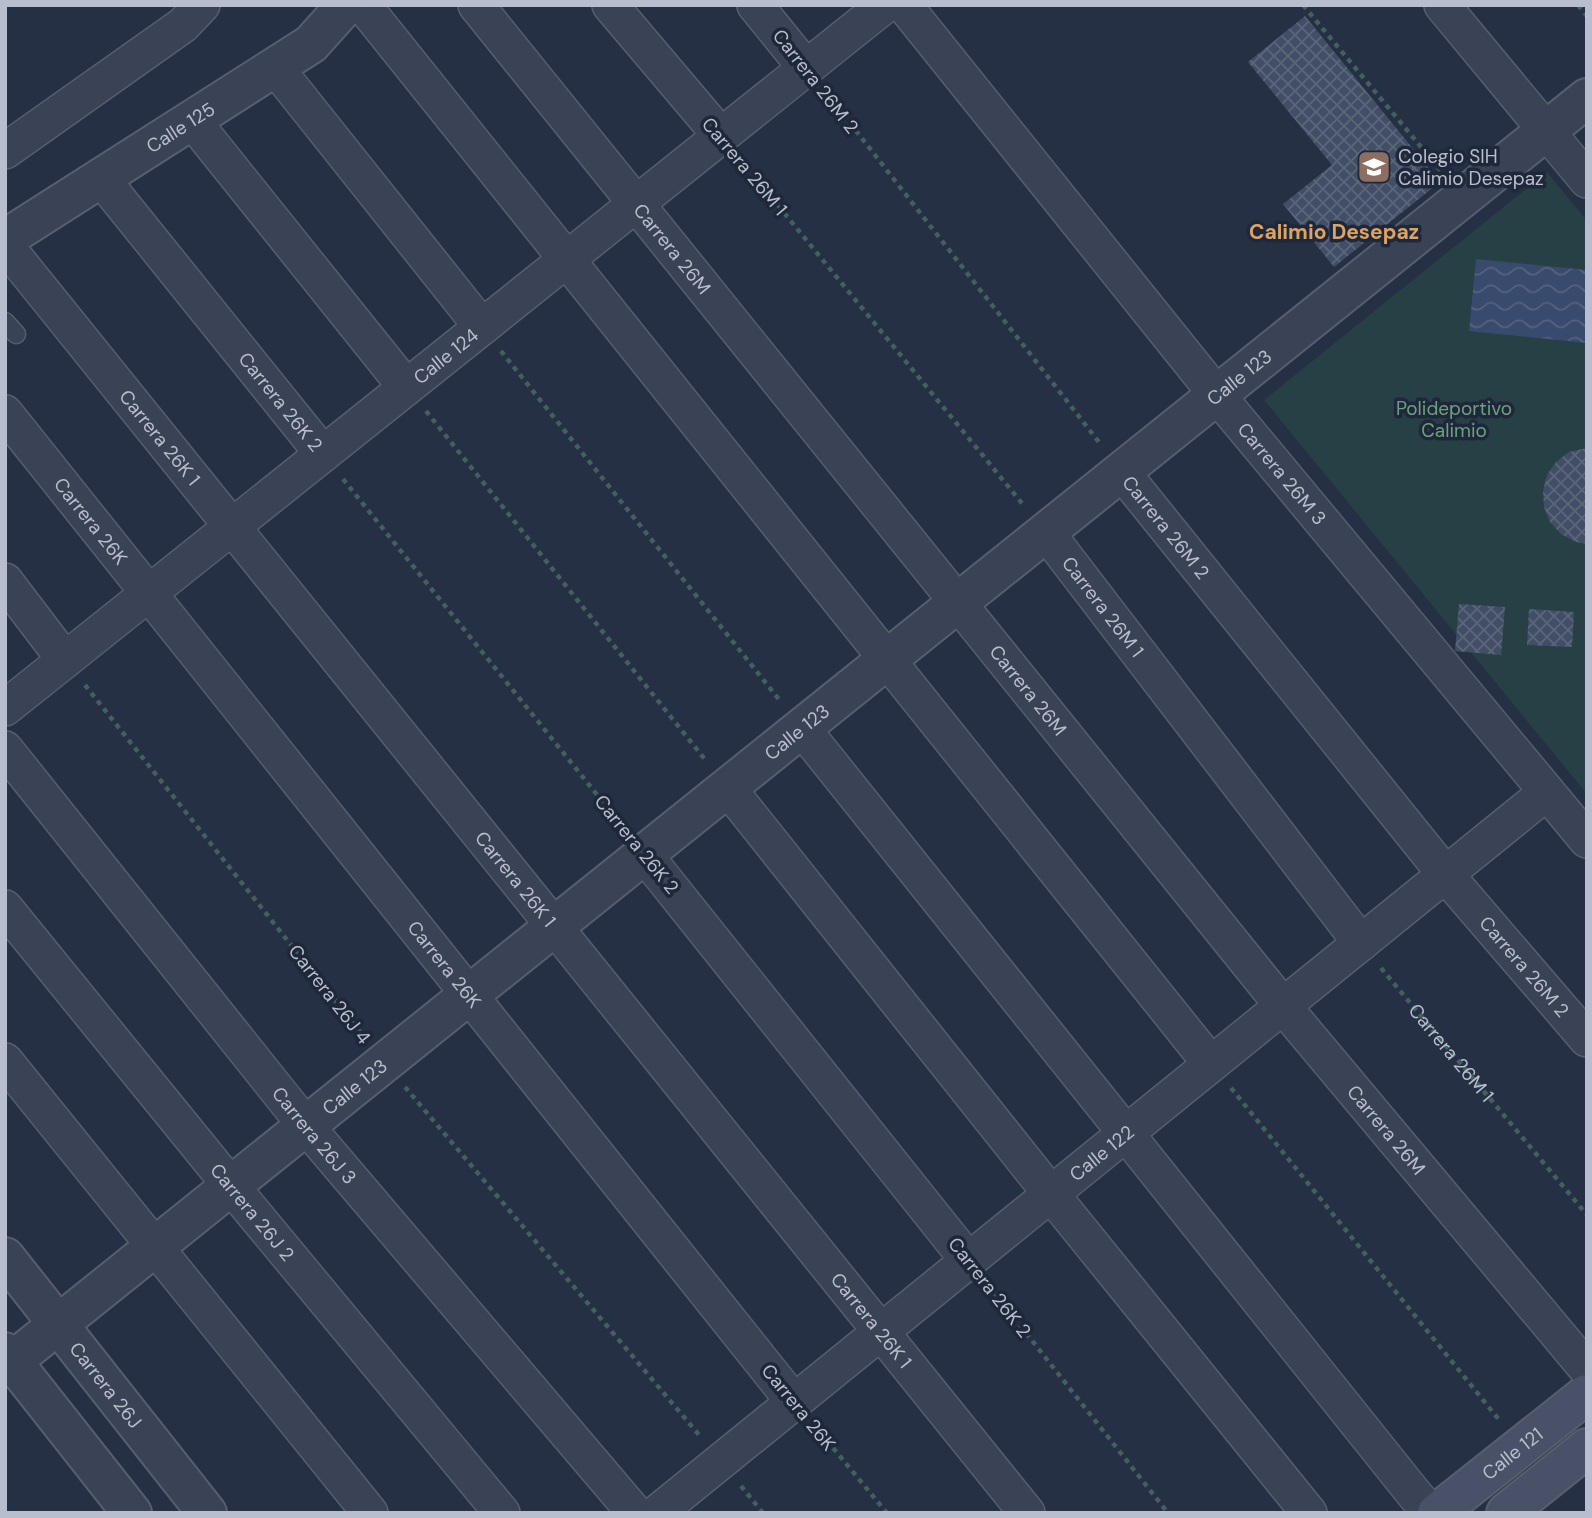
<svg xmlns="http://www.w3.org/2000/svg" width="1592" height="1518" font-family="'DM Sans',sans-serif">
	<style>
		.park { fill: #274046 }
		.water { fill: url(#water-waves) }
		.building { fill: url(#building-cross-hatch) }
		.lines { fill: none; stroke-linecap: round; stroke-linejoin: round }
		.service-casing { stroke: #565e6f; stroke-width: 21 }
		.minor-casing { stroke: #565e6f; stroke-width: 38 }
		.tertiary-casing { stroke: #565e6f; stroke-width: 42 }
		.secondary-casing { stroke: #565e6f; stroke-width: 42 }
		.path { stroke: #465d62; stroke-width: 4.5; stroke-dasharray: 5 5; stroke-linecap: butt }
		.service { stroke: #3a4355; stroke-width: 18 }
		.minor { stroke: #3a4355; stroke-width: 35 }
		.tertiary { stroke: #3a4355; stroke-width: 38 }
		.secondary { stroke: #485168; stroke-width: 38 }
		.labels { text-anchor: middle; stroke-width: 7; stroke-linejoin: round; paint-order: stroke }
		.street-label { font-size: 19px; fill: #b8bece; stroke: #1f283a }
		.poi-label { font-size: 19px; fill: #b8bece; stroke: #1f283a; text-anchor: start }
		.park-label { font-size: 19px; fill: #6da17d; stroke: #1f283a }
		.neighbourhood-label { font-size: 21px; font-weight: bold; fill: #dea363; stroke: #1f283a }
	</style>
	<defs>
		<pattern id="water-waves" width="16" height="10" patternUnits="userSpaceOnUse" patternTransform="scale(1.75)"><rect width="16" height="10" fill="#384a6d"/><path d="M0 5q4-4 8 0t8 0" fill="none" stroke="#536281"/></pattern>
		<pattern id="building-cross-hatch" width="8" height="8" patternUnits="userSpaceOnUse" patternTransform="scale(1.75)"><rect width="8" height="8" fill="#414e65"/><path d="M0 0l8 8M0 8l8-8" fill="none" stroke="#5a667a"/></pattern>
	</defs>
	<rect width="100%" height="100%" fill="#253045"/>
	<path class="park" d="M1547,172l40,49v573l-323,-394z"/>
	<path class="water" d="M1476,259l111,11v73l-118,-12z"/>
	<path class="building" d="M1305,16l135,166 -106,85 -51,-63 49,-39 -84,-103z
		M1587,448v96l-11,-2 -15,-8 -11,-12 -6,-15 -1,-16 4,-16 9,-13 13,-10z
		M1459,604l46,3 -4,48 -46,-4z
		M1529,609l45,3 -2,35 -45,-2z"/>
	<g class="lines">
		<defs>
			<path id="service" d="M5,322l11,12"/>
			<g id="minor">
				<path d="M363,5l848,1059"/>
				<path id="s2" d="M476,5l807,1001 304,363"/>
				<path d="M610,5l111,131"/>
				<path d="M755,5l51,63"/>
				<path id="s3" d="M904,5l313,390 370,445"/>
				<path d="M1442,5l145,175"/>
				<path d="M275,67l207,260"/>
				<path d="M192,120l214,267"/>
				<path d="M5,151l178,-126 19,-20"/>
				<path id="s4" d="M101,178l222,276"/>
				<path id="s5" d="M5,245l1022,1268"/>
				<path id="s6" d="M5,413l789,989"/>
				<path id="s7" d="M1121,471l325,404 141,164"/>
				<path id="s8" d="M1046,532l315,411"/>
				<path d="M5,581l60,79"/>
				<path id="s9" d="M5,708l880,-703"/>
				<path d="M801,727l614,768 16,18"/>
				<path id="s10" d="M5,749l301,377 329,387"/>
				<path d="M727,787l324,407 258,319"/>
				<path d="M644,854l324,406"/>
				<path id="s11" d="M5,908l226,278 271,327"/>
				<path d="M5,1061l365,452"/>
				<path id="s12" d="M657,1513l890,-721"/>
			</g>
			<g id="tertiary">
				<path id="s13" d="M5,239l306,-195 35,-39"/>
				<path id="s14" d="M5,1257l202,256"/>
				<path d="M5,1352l127,161"/>
				<path id="s15" d="M5,1367l1582,-1269"/>
			</g>
			<g id="secondary">
				<path id="s16" d="M1437,1513l150,-119"/>
				<path d="M1506,1513l81,-65"/>
			</g>
		</defs>
		<use href="#service" class="service-casing"/>
		<use href="#minor" class="minor-casing"/>
		<use href="#tertiary" class="tertiary-casing"/>
		<use href="#secondary" class="secondary-casing"/>
		<g class="path">
			<path d="M1303,5l138,166"/>
			<path d="M1578,5l9,11"/>
			<path d="M825,91l277,355"/>
			<path d="M740,159l285,348"/>
			<path d="M501,351l280,351"/>
			<path d="M426,411l281,351"/>
			<path d="M343,479l280,348"/>
			<path d="M85,685l279,352"/>
			<path id="s1" d="M1381,968l206,247"/>
			<path d="M405,1087l295,349"/>
			<path d="M1231,1088l269,333"/>
			<path d="M989,1286l179,227"/>
			<path d="M814,1425l73,88"/>
			<path d="M741,1486l22,27"/>
		</g>
		<use href="#service" class="service"/>
		<use href="#minor" class="minor"/>
		<use href="#tertiary" class="tertiary"/>
		<use href="#secondary" class="secondary"/>
	</g>
	<defs>
		<symbol id="school-square" viewBox="-11 -11 22 22"><rect x="-9" y="-9" width="18" height="18" rx="4" fill="#8d6e63" stroke="#1f283a"/><path d="M0-5L7-2L0 1L-7-2ZM-4 1L0 2.5L4 1V4Q0 6-4 4Z" fill="#fff"/></symbol>
	</defs>
	<g fill-rule="evenodd">
		<use href="#school-square" x="1355" y="148" width="38" height="38"/>
	</g>
	<g class="labels">
		<g class="street-label">
			<text transform="translate(816 81) rotate(52)" y="7">Carrera 26M 2</text>
			<text dy="7" stroke="none"><textPath href="#s13" startOffset="208">Calle 125</textPath></text>
			<text transform="translate(745 166) rotate(50)" y="7">Carrera 26M 1</text>
			<text dy="7" stroke="none"><textPath href="#s2" startOffset="313">Carrera 26M</textPath></text>
			<text dy="7" stroke="none"><textPath href="#s9" startOffset="564">Calle 124</textPath></text>
			<text dy="7" stroke="none"><textPath href="#s15" startOffset="1582">Calle 123</textPath></text>
			<text dy="7" stroke="none"><textPath href="#s4" startOffset="287">Carrera 26K 2</textPath></text>
			<text dy="7" stroke="none"><textPath href="#s5" startOffset="247">Carrera 26K 1</textPath></text>
			<text dy="7" stroke="none"><textPath href="#s3" startOffset="602">Carrera 26M 3</textPath></text>
			<text dy="7" stroke="none"><textPath href="#s6" startOffset="138">Carrera 26K</textPath></text>
			<text dy="7" stroke="none"><textPath href="#s7" startOffset="72">Carrera 26M 2</textPath></text>
			<text dy="7" stroke="none"><textPath href="#s8" startOffset="94">Carrera 26M 1</textPath></text>
			<text dy="7" stroke="none"><textPath href="#s2" startOffset="880">Carrera 26M</textPath></text>
			<text dy="7" stroke="none"><textPath href="#s15" startOffset="1015">Calle 123</textPath></text>
			<text transform="translate(637 844) rotate(51)" y="7">Carrera 26K 2</text>
			<text dy="7" stroke="none"><textPath href="#s5" startOffset="814">Carrera 26K 1</textPath></text>
			<text dy="7" stroke="none"><textPath href="#s6" startOffset="705">Carrera 26K</textPath></text>
			<text dy="7" stroke="none"><textPath href="#s7" startOffset="639">Carrera 26M 2</textPath></text>
			<text transform="translate(330 994) rotate(52)" y="7">Carrera 26J 4</text>
			<text dy="7" stroke="none"><textPath href="#s1" startOffset="110">Carrera 26M 1</textPath></text>
			<text dy="7" stroke="none"><textPath href="#s15" startOffset="448">Calle 123</textPath></text>
			<text dy="7" stroke="none"><textPath href="#s2" startOffset="1447">Carrera 26M</textPath></text>
			<text dy="7" stroke="none"><textPath href="#s10" startOffset="495">Carrera 26J 3</textPath></text>
			<text dy="7" stroke="none"><textPath href="#s12" startOffset="572">Calle 122</textPath></text>
			<text dy="7" stroke="none"><textPath href="#s11" startOffset="392">Carrera 26J 2</textPath></text>
			<text transform="translate(990 1287) rotate(52)" y="7">Carrera 26K 2</text>
			<text dy="7" stroke="none"><textPath href="#s5" startOffset="1381">Carrera 26K 1</textPath></text>
			<text dy="7" stroke="none"><textPath href="#s14" startOffset="163">Carrera 26J</textPath></text>
			<text transform="translate(799 1407) rotate(51)" y="7">Carrera 26K</text>
			<text dy="7" stroke="none"><textPath href="#s16" startOffset="96">Calle 121</textPath></text>
		</g>
		<g class="poi-label">
			<text x="1398" y="163">Colegio SIH<tspan x="1398" dy="22">Calimio Desepaz</tspan></text>
		</g>
		<g class="park-label">
			<text x="1454" y="415">Polideportivo<tspan x="1454" dy="22">Calimio</tspan></text>
		</g>
		<g class="neighbourhood-label">
			<text x="1334" y="239">Calimio Desepaz</text>
		</g>
	</g>
	<rect width="1592" height="1518" fill="none" stroke="#b8bece" stroke-width="14"/>
</svg>
